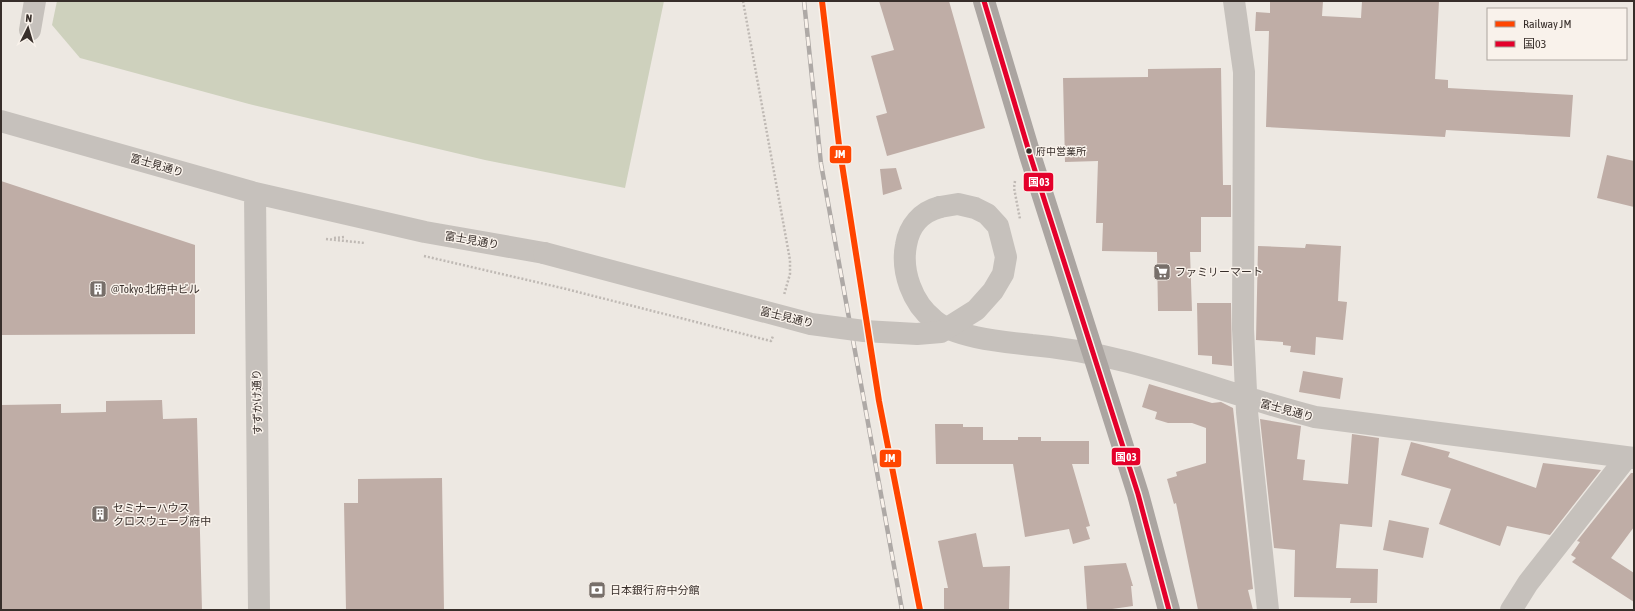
<svg xmlns="http://www.w3.org/2000/svg" width="1635" height="611" font-family="'Asap Condensed','Noto Sans JP',sans-serif">
	<style>
		.green { fill: #ced1bd }
		.building { fill: #bfada6 }
		.lines { fill: none; stroke-linecap: round; stroke-linejoin: round }
		.path { stroke: #bfb9b4; stroke-width: 2.5; stroke-dasharray: 2 2; stroke-linecap: butt }
		.minor { stroke: #c6c1bc; stroke-width: 22 }
		.major { stroke: #aba5a1; stroke-width: 22 }
		.rail-casing { stroke: #aea9a6; stroke-width: 4.5 }
		.rail { stroke: #f9f2eb; stroke-width: 3; stroke-dasharray: 9; stroke-linecap: butt }
		.minor-bridge { stroke: #c6c1bc; stroke-width: 22 }
		.bus-1-casing { stroke: #f9f2eb; stroke-width: 8 }
		.bus-1 { stroke: #e4002b; stroke-width: 5 }
		.rail-1-casing { stroke: #f9f2eb; stroke-width: 9 }
		.rail-1 { stroke: #ff4500; stroke-width: 6 }
		.bus-dot { fill: #372e2a; stroke: #f9f2eb; stroke-width: 1.5 }
		.labels { text-anchor: middle; stroke-width: 3; stroke-linejoin: round; paint-order: stroke }
		.bus-label { font-size: 10px; fill: #372e2a; stroke: #f9f2eb; text-anchor: start }
		.street-label { font-size: 11px; fill: #372e2a; stroke: #f9f2eb }
		.poi-label { font-size: 11px; fill: #372e2a; stroke: #f9f2eb; text-anchor: start }
		.line-badge { stroke: #f9f2eb; stroke-width: 1.5 }
		.badge-label { font-size: 11px; text-anchor: middle; font-weight: bold; fill: #fff }
	</style>
	<rect width="100%" height="100%" fill="#ede8e2"/>
	<path class="green" d="M57,1h607l-39,187 -140,-28 -236,-56 -169,-46 -28,-33z"/>
	<path class="building" d="M879,1h70l36,127 -98,28 -11,-40 11,-3 -16,-57 23,-6z
		M1270,1h53l-1,15 39,2 1,-17h77l-4,78 13,1v8l125,7 -3,42 -124,-7 -1,7 -179,-10 3,-96h-14l1,-19 14,1z
		M1221,68l2,117h8v32h-30v35h-11l2,59h-34l-1,-59 -55,-1 1,-28h-7l2,-62 -33,1 -2,-84 85,-1v-8z
		M1607,155l27,6v46l-37,-9z
		M896,168l6,21 -19,6 -3,-26z
		M1,181l194,64v89l-194,1z
		M1306,244l35,2 -3,55 9,1 -4,38 -27,-3 -1,18 -25,-3 1,-6 -8,-1v-3l-27,-2 2,-94 47,2z
		M1197,303h34l1,63 -20,-2v-8l-14,-1z
		M1303,371l40,7 -3,21 -41,-7z
		M1149,384l63,19 9,-1 12,6 20,181 -5,1 5,20h-55l-22,-107 -2,1 -7,-25 10,-3 -1,-4 30,-9v-35l-14,-5h-24l-13,-4 2,-7 -15,-5z
		M162,400l1,19 34,-1 5,192h-201v-205l60,-1v9l45,-1v-11z
		M1260,419l41,7 -4,33 8,1 -2,20 45,4 4,-50 27,4 -7,89 -32,-3 -4,44 42,1 -1,34h-27l1,-5 -57,-1 1,-47 -21,-2z
		M935,424h28v3h20v13h35v-3h23v4h48v23h-17l18,62 -4,1 4,12 -17,5 -4,-15 -44,8 -12,-73h-77z
		M1411,442l39,10 -2,5 88,31 7,-25 58,7 -51,65 -43,-9 -7,20 -61,-22 12,-35 -50,-14z
		M1631,473h3v54l-23,31 23,15v29l-62,-40 4,-4 -5,-3 9,-13 -3,-1z
		M442,478l2,132h-98l-2,-107h14v-24z
		M1389,520l40,8 -6,30 -40,-8z
		M976,533l7,34 27,-1 -1,44h-65v-22h4l-10,-47z
		M1126,563l7,23h-2l2,20 -28,4h-18l-3,-44z"/>
	<g class="lines">
		<path class="path" d="M743,1l47,259v14l-6,21
			M1015,181l-1,7 6,31
			M334,238l11,-1
			M326,239l39,4
			M424,256l138,32 209,53 2,-5"/>
		<path class="minor" d="M1234,1l10,71 -1,257 4,83 21,198
			M30,30l5,-29
			M1,121l254,72 170,39 119,21
			M255,193l4,417
			M940,207c-19,5 -31,19 -34,38 -5,26 6,58 28,75 21,18 71,22 98,25 97,8 189,48 283,72l319,41
			M1511,610l17,-27 99,-126"/>
		<path class="major" d="M984,1l46,154 108,339 31,116"/>
		<defs>
			<path id="rail" d="M804,1l17,163 81,446"/>
		</defs>
		<use href="#rail" class="rail-casing"/>
		<use href="#rail" class="rail"/>
		<path class="minor-bridge" d="M544,253l267,71 53,7 53,3 24,-2 35,-22 17,-19 10,-17 3,-17 -8,-31 -11,-12 -12,-6 -17,-4 -18,3"/>
		<defs>
			<path id="bus-1" d="M984,1l46,154 108,339 31,116"/>
		</defs>
		<use href="#bus-1" class="bus-1-casing"/>
		<use href="#bus-1" class="bus-1"/>
		<defs>
			<path id="rail-1" d="M822,1l17,144 40,256 41,209"/>
		</defs>
		<use href="#rail-1" class="rail-1-casing"/>
		<use href="#rail-1" class="rail-1"/>
	</g>
	<defs>
		<symbol id="supermarket-square" viewBox="-11 -11 22 22"><rect x="-9" y="-9" width="18" height="18" rx="4" fill="#776f6a" stroke="#f9f2eb"/><path d="M-6-5.5h2.5l.6 2H6L4.5 2H-2.5L-4.4-4H-6ZM-1.5 3.2a1.3 1.3 0 1 0 .1 0ZM3 3.2a1.3 1.3 0 1 0 .1 0Z" fill="#fff"/></symbol>
		<symbol id="building-square" viewBox="-11 -11 22 22"><rect x="-9" y="-9" width="18" height="18" rx="4" fill="#776f6a" stroke="#f9f2eb"/><path d="M-4-6H4V6H1V3H-1V6H-4ZM-2.5-4.3h1.7v1.8h-1.7ZM.8-4.3h1.7v1.8H.8ZM-2.5-1h1.7V.8h-1.7ZM.8-1h1.7V.8H.8Z" fill="#fff"/></symbol>
		<symbol id="bank-square" viewBox="-11 -11 22 22"><rect x="-9" y="-9" width="18" height="18" rx="4" fill="#776f6a" stroke="#f9f2eb"/><path d="M-6-4H6V4H-6ZM0-2.3a2.3 2.3 0 1 0 0 4.6a2.3 2.3 0 1 0 0-4.6Z" fill="#fff"/></symbol>
	</defs>
	<g fill-rule="evenodd">
		<use href="#supermarket-square" x="1152" y="262" width="20" height="20"/>
		<use href="#building-square" x="88" y="279" width="20" height="20"/>
		<use href="#building-square" x="90" y="504" width="20" height="20"/>
		<use href="#bank-square" x="587" y="580" width="20" height="20"/>
	</g>
	<circle class="bus-dot" cx="1029" cy="151" r="3.5"/>
	<g class="labels">
		<g class="bus-label">
			<text x="1036" y="155">府中営業所</text>
		</g>
		<g class="street-label">
			<text transform="translate(157 165) rotate(16)" y="4">富士見通り</text>
			<text transform="translate(472 240) rotate(10)" y="4">富士見通り</text>
			<text transform="translate(787 317) rotate(14)" y="4">富士見通り</text>
			<text transform="translate(257 402) rotate(-91)" y="4">すずかけ通り</text>
			<text transform="translate(1287 410) rotate(15)" y="4">富士見通り</text>
		</g>
		<g class="poi-label">
			<text x="1175" y="276">ファミリーマート</text>
			<text x="111" y="293">@Tokyo 北府中ビル</text>
			<text x="113" y="512">セミナーハウス<tspan x="113" dy="13">クロスウェーブ府中</tspan></text>
			<text x="610" y="594">日本銀行 府中分館</text>
		</g>
	</g>
	<g class="line-badge">
		<rect x="829" y="145" width="23" height="19" rx="4" fill="#ff4500"/>
		<rect x="1023" y="172" width="31" height="20" rx="4" fill="#e4002b"/>
		<rect x="1111" y="447" width="30" height="19" rx="4" fill="#e4002b"/>
		<rect x="879" y="449" width="23" height="19" rx="4" fill="#ff4500"/>
	</g>
	<g class="badge-label">
		<text x="840" y="158">JM</text>
		<text x="1039" y="186">国03</text>
		<text x="1126" y="461">国03</text>
		<text x="890" y="462">JM</text>
	</g>
	<rect width="1635" height="611" fill="none" stroke="#372e2a" stroke-width="4"/>
	<rect x="1487" y="8" width="140" height="52" fill="#f9f2eb" stroke="#aba49e"/>
	<rect x="1495" y="21" width="20" height="6" fill="#ff4500" stroke="#aba49e"/>
	<text x="1523" y="28" font-size="12" fill="#372e2a">Railway JM</text>
	<rect x="1495" y="41" width="20" height="6" fill="#e4002b" stroke="#aba49e"/>
	<text x="1523" y="48" font-size="12" fill="#372e2a">国03</text>
	<g transform="translate(28 28) rotate(5)" stroke="#f9f2eb" stroke-width="3" paint-order="stroke">
	<path d="M0-3L7 15L0 10L-7 15Z" fill="#372e2a"/>
	<text y="-6" font-size="11" font-weight="bold" text-anchor="middle" fill="#372e2a">N</text>
	</g>
</svg>
